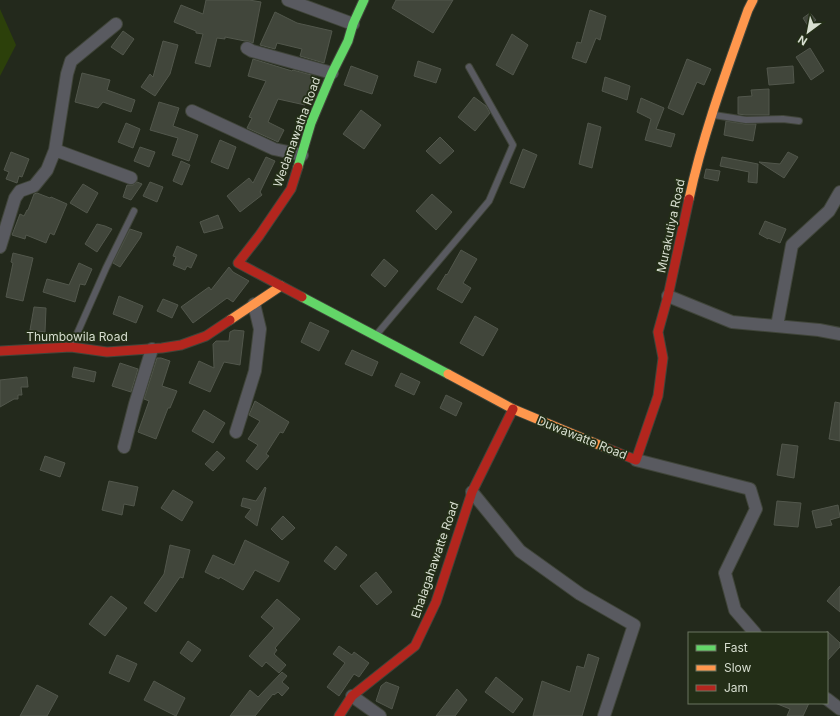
<svg xmlns="http://www.w3.org/2000/svg" width="840" height="716" font-family="Inter,sans-serif">
	<style>
		.green { fill: #2c400a }
		.building { fill: #41463b; stroke: #52574c }
		.lines { fill: none; stroke-linecap: round; stroke-linejoin: round }
		.lane-casing { stroke: #40453a; stroke-width: 8 }
		.street-casing { stroke: #40453a; stroke-width: 14 }
		.fast-casing { stroke: #40453a; stroke-width: 11 }
		.slow-casing { stroke: #40453a; stroke-width: 11 }
		.jam-casing { stroke: #40453a; stroke-width: 11 }
		.lane { stroke: #595a60; stroke-width: 6 }
		.street { stroke: #595a60; stroke-width: 12 }
		.fast { stroke: #63d668; stroke-width: 9 }
		.slow { stroke: #ff974d; stroke-width: 9 }
		.jam { stroke: #b3261e; stroke-width: 9 }
		.labels { text-anchor: middle; stroke-width: 3.5; stroke-linejoin: round; paint-order: stroke }
		.street-label { font-size: 12px; fill: #d7ded0; stroke: #232e17 }
	</style>
	<rect width="100%" height="100%" fill="#23291c"/>
	<path class="green" d="M0,9l16,36 -16,31z"/>
	<path class="building" d="M206,0h43l12,2 -8,41 -5,-2h-3l-20,-4v2l-8,-1 -7,29 -15,-4 8,-29 -7,-1v-2l-22,-9 7,-17 22,9z
		M396,0h57l-20,33 -41,-25z
		M590,10l16,6 -6,24 -4,-2 -10,25 -14,-5 5,-16 4,1z
		M275,12l22,11 35,8 -8,32 -24,-7 2,-7 -25,-6 -2,6 -15,-4z
		M810,13l6,7 -8,6 -5,-8z
		M123,31l11,8 -11,16 -12,-8z
		M512,34l16,11 -15,30 -17,-10z
		M163,41l15,4 -8,29 -15,22 -14,-9 9,-13 3,3z
		M810,48l14,23 -13,9 -15,-23z
		M253,59l39,12 1,-1 22,6 4,3 -6,13 -5,-1 -3,14 -27,-6 -10,23 16,8 -6,12 -31,-14 5,-10 -3,-1 17,-36 -18,-5z
		M687,59l24,10 -7,16 -7,-3 -14,33 -15,-7z
		M418,61l23,8 -5,14 -22,-7z
		M351,66l27,10 -6,18 -28,-9z
		M793,66l1,17 -25,2 -2,-17z
		M82,73l28,7 -3,10 28,10 -4,12 -28,-10 -5,6 -23,-6z
		M605,77l25,9 -3,14 -25,-9z
		M769,89v26h-23l-8,-1v-17l14,-1 -1,-6z
		M474,97l12,9 4,7 -15,18 -17,-14z
		M641,98l23,10 -8,21 19,5 -4,13 -26,-7 6,-21 -14,-7z
		M159,102l20,6 -6,18 25,9 -9,26 -17,-6 6,-17 -28,-8z
		M361,110l20,15 -17,24 -21,-15z
		M726,121l19,3h11l-3,17 -29,-6z
		M126,123l14,6 -7,19 -15,-6z
		M588,123l13,4 -9,41 -13,-4z
		M440,137l14,14 -14,13 -14,-13z
		M220,140l16,7 -8,22 -17,-7z
		M140,147l15,5 -6,15 -15,-6z
		M523,149l14,6 -13,33 -14,-5z
		M11,152l18,7 -7,18 -3,-1 -2,7 -11,-4 3,-7 -5,-2z
		M788,152l10,5 -14,21 -25,-16 21,2z
		M266,157l9,4 -15,31 2,3 -22,17 -13,-16 22,-18 4,5z
		M722,157l36,7 -1,19 -9,-1 1,-10 -29,-6z
		M181,161l9,4 -8,20 -9,-4z
		M706,169l14,2 -2,10 -14,-3z
		M137,182l5,2 -11,16 -8,-3 4,-12h6z
		M150,182l13,5 -6,15 -14,-6z
		M83,184l15,9 -11,20 -17,-10z
		M37,193l13,5 1,-1 16,7 -13,31 -4,-2 -4,10 -20,-8 -1,4 -13,-4 8,-21 4,2 3,-6h1l6,-16z
		M432,194l20,18 -16,18 -20,-19z
		M218,215l5,13 -19,5 -4,-11z
		M765,221l21,8 -6,14 -12,-5v1l-9,-5z
		M97,224l8,2 7,3 -15,23 -12,-8z
		M130,229l12,4 -2,5 -20,29 -7,-4z
		M177,246l20,9 -6,13 -4,-2 -2,4 -12,-5 3,-8 -3,-1z
		M461,250l16,9 -14,24 8,5 -9,15 -25,-14 9,-15 1,1z
		M13,253l20,5 -10,43 -17,-4 7,-34 -2,-1z
		M384,259l14,12 -13,16 -14,-12z
		M79,263l13,6 -7,16 -5,-1 -5,18 -32,-10 4,-13 22,6z
		M229,267l4,5 16,9 -16,21 -6,-4 -34,25 -12,-16 28,-20 2,3z
		M119,296l24,10 -7,17 -23,-9z
		M163,299l15,6 -6,13 -15,-7z
		M34,307l12,1 -1,24 -15,-2z
		M475,316l23,13 -15,27 -23,-13z
		M310,322l19,9 -10,20 -18,-9z
		M234,330l10,1 -4,34 -16,-3 -14,30 -21,-9 10,-22 15,7 -1,-24 3,-3h13l1,-9z
		M352,350l26,12 -6,14 -27,-12z
		M157,358h4l9,3 -8,25 15,5 -7,17h-2l-12,31 -18,-7 11,-31 -5,-2z
		M120,363l18,6 -7,23 -19,-6z
		M74,367l22,5 -2,10 -22,-5z
		M401,373l19,9 -6,13 -19,-9z
		M27,377l1,10h-7l1,8h-4v4h-4l-14,8v-27z
		M446,395l16,8 -6,13 -16,-8z
		M255,401l34,21 -6,11 -3,-1 -14,22 3,2 -12,14 -11,-9 12,-16 -10,-6 12,-18 -11,-6z
		M835,402l5,1v38l-11,-2z
		M204,410l21,13 -12,20 -21,-12z
		M782,444l16,2 -4,32 -17,-3z
		M217,451l8,7 -12,13 -8,-7z
		M45,456l20,7 -5,14 -20,-7z
		M109,481l29,6 -4,19 -10,-2 -2,11 -20,-5z
		M265,487l1,1 -9,38 -12,-9 6,-8 -10,-3 2,-8 13,3z
		M173,490l20,12 -11,19 -21,-13z
		M777,501l24,2 -3,24 -24,-2z
		M838,505l2,12 -10,3 2,5 -16,3 -4,-17z
		M283,516l12,12 -13,12 -11,-11z
		M245,540l44,22 -10,20 -24,-12 -12,20 -23,-13 -1,2 -14,-7 8,-17 21,10z
		M170,545l20,5 -7,28 -3,-1 -24,35 -12,-9 20,-29z
		M336,546l11,9 -12,15 -11,-9z
		M376,572l16,20 -15,13 -17,-19z
		M840,586v26l-13,-11z
		M111,596l16,12 -22,28 -16,-12z
		M277,599l23,20 -25,29 2,2 -3,4 12,11 -7,8 -13,-11 -4,5 -13,-11 25,-28 -13,-11z
		M827,631l13,12v4l-13,14z
		M188,641l13,9 -9,12 -12,-9z
		M339,646l13,9 2,-3 15,11 -10,14 -5,-3 -15,22 -12,-9 18,-24 -12,-9z
		M588,654l11,4 -17,58h-49l9,-35 28,11 7,-26 7,2z
		M117,655l20,9 -8,18 -20,-9z
		M282,672l5,4 -5,6 7,6 -7,8 -4,-4 -4,3 -1,-1 -18,22h-25l20,-26 8,7z
		M496,677l27,22 -10,14 -28,-21z
		M154,681l31,17 -9,18 -32,-16z
		M386,682l13,5 -7,22 -16,-8 5,-15z
		M37,685l21,11 -11,20h-27z
		M457,689l10,11 -12,16h-19z
		M775,703h34l-6,13h-16l3,-7z"/>
	<g class="lines">
		<defs>
			<path id="lane" d="M714,115l32,5 37,-1 16,2
				M377,334l112,-133 24,-56 -44,-78
				M72,345l34,-77 28,-57"/>
			<path id="street" d="M288,0l65,24
				M247,48l5,3 80,22
				M192,111l82,38 28,6
				M55,150l76,28
				M0,247l15,-49 5,-7 14,-5 13,-16 8,-20 12,-76 4,-13 45,-37
				M668,296l64,26 87,8 21,4
				M777,326l15,-81 37,-34 11,-19
				M236,432l19,-61 5,-42 -6,-25
				M124,447l11,-43 17,-55
				M636,460l114,29 6,20 -31,64 10,37 20,23
				M472,492l48,59 60,43 54,31 -30,91
				M352,696l28,20
				M827,699l13,10"/>
			<path id="fast" d="M298,167l13,-44 21,-50 16,-32 5,-17 11,-24
				M302,297l146,77"/>
			<path id="slow" d="M689,199c14,-65 37,-127 59,-189l5,-10
				M230,320l51,-34
				M448,374l65,35 91,38"/>
			<path id="jam" d="M298,167l-7,22 -32,47 -21,27 64,34
				M0,351l71,-4 36,5 55,-4 19,-3 25,-9 24,-16
				M604,447l32,13 22,-64 5,-38 -5,-26 10,-36 21,-97
				M339,716l13,-20 63,-50 21,-44 36,-110 41,-83"/>
		</defs>
		<use href="#lane" class="lane-casing"/>
		<use href="#street" class="street-casing"/>
		<use href="#fast" class="fast-casing"/>
		<use href="#slow" class="slow-casing"/>
		<use href="#jam" class="jam-casing"/>
		<use href="#lane" class="lane"/>
		<use href="#street" class="street"/>
		<use href="#fast" class="fast"/>
		<use href="#slow" class="slow"/>
		<use href="#jam" class="jam"/>
	</g>
	<g class="labels">
		<g class="street-label">
			<text transform="translate(297 132) rotate(-70)" y="4">Wedamawatha Road</text>
			<text transform="translate(671 226) rotate(-78)" y="4">Murakutiya Road</text>
			<text x="77" y="341">Thumbowila Road</text>
			<text transform="translate(582 438) rotate(22)" y="4">Duwawatte Road</text>
			<text transform="translate(435 560) rotate(-71)" y="4">Ehalagahawatte Road</text>
		</g>
	</g>
	<rect x="688" y="632" width="140" height="72" fill="#232e17" stroke="#6b7461"/>
	<rect x="696" y="645" width="20" height="6" fill="#63d668" stroke="#6b7461"/>
	<text x="724" y="652" font-size="12" fill="#d7ded0">Fast</text>
	<rect x="696" y="665" width="20" height="6" fill="#ff974d" stroke="#6b7461"/>
	<text x="724" y="672" font-size="12" fill="#d7ded0">Slow</text>
	<rect x="696" y="685" width="20" height="6" fill="#b3261e" stroke="#6b7461"/>
	<text x="724" y="692" font-size="12" fill="#d7ded0">Jam</text>
	<g transform="translate(808 32) rotate(212)" stroke="#232e17" stroke-width="3" paint-order="stroke">
	<path d="M0-3L7 15L0 10L-7 15Z" fill="#d7ded0"/>
	<text y="-6" font-size="11" font-weight="bold" text-anchor="middle" fill="#d7ded0">N</text>
	</g>
</svg>
